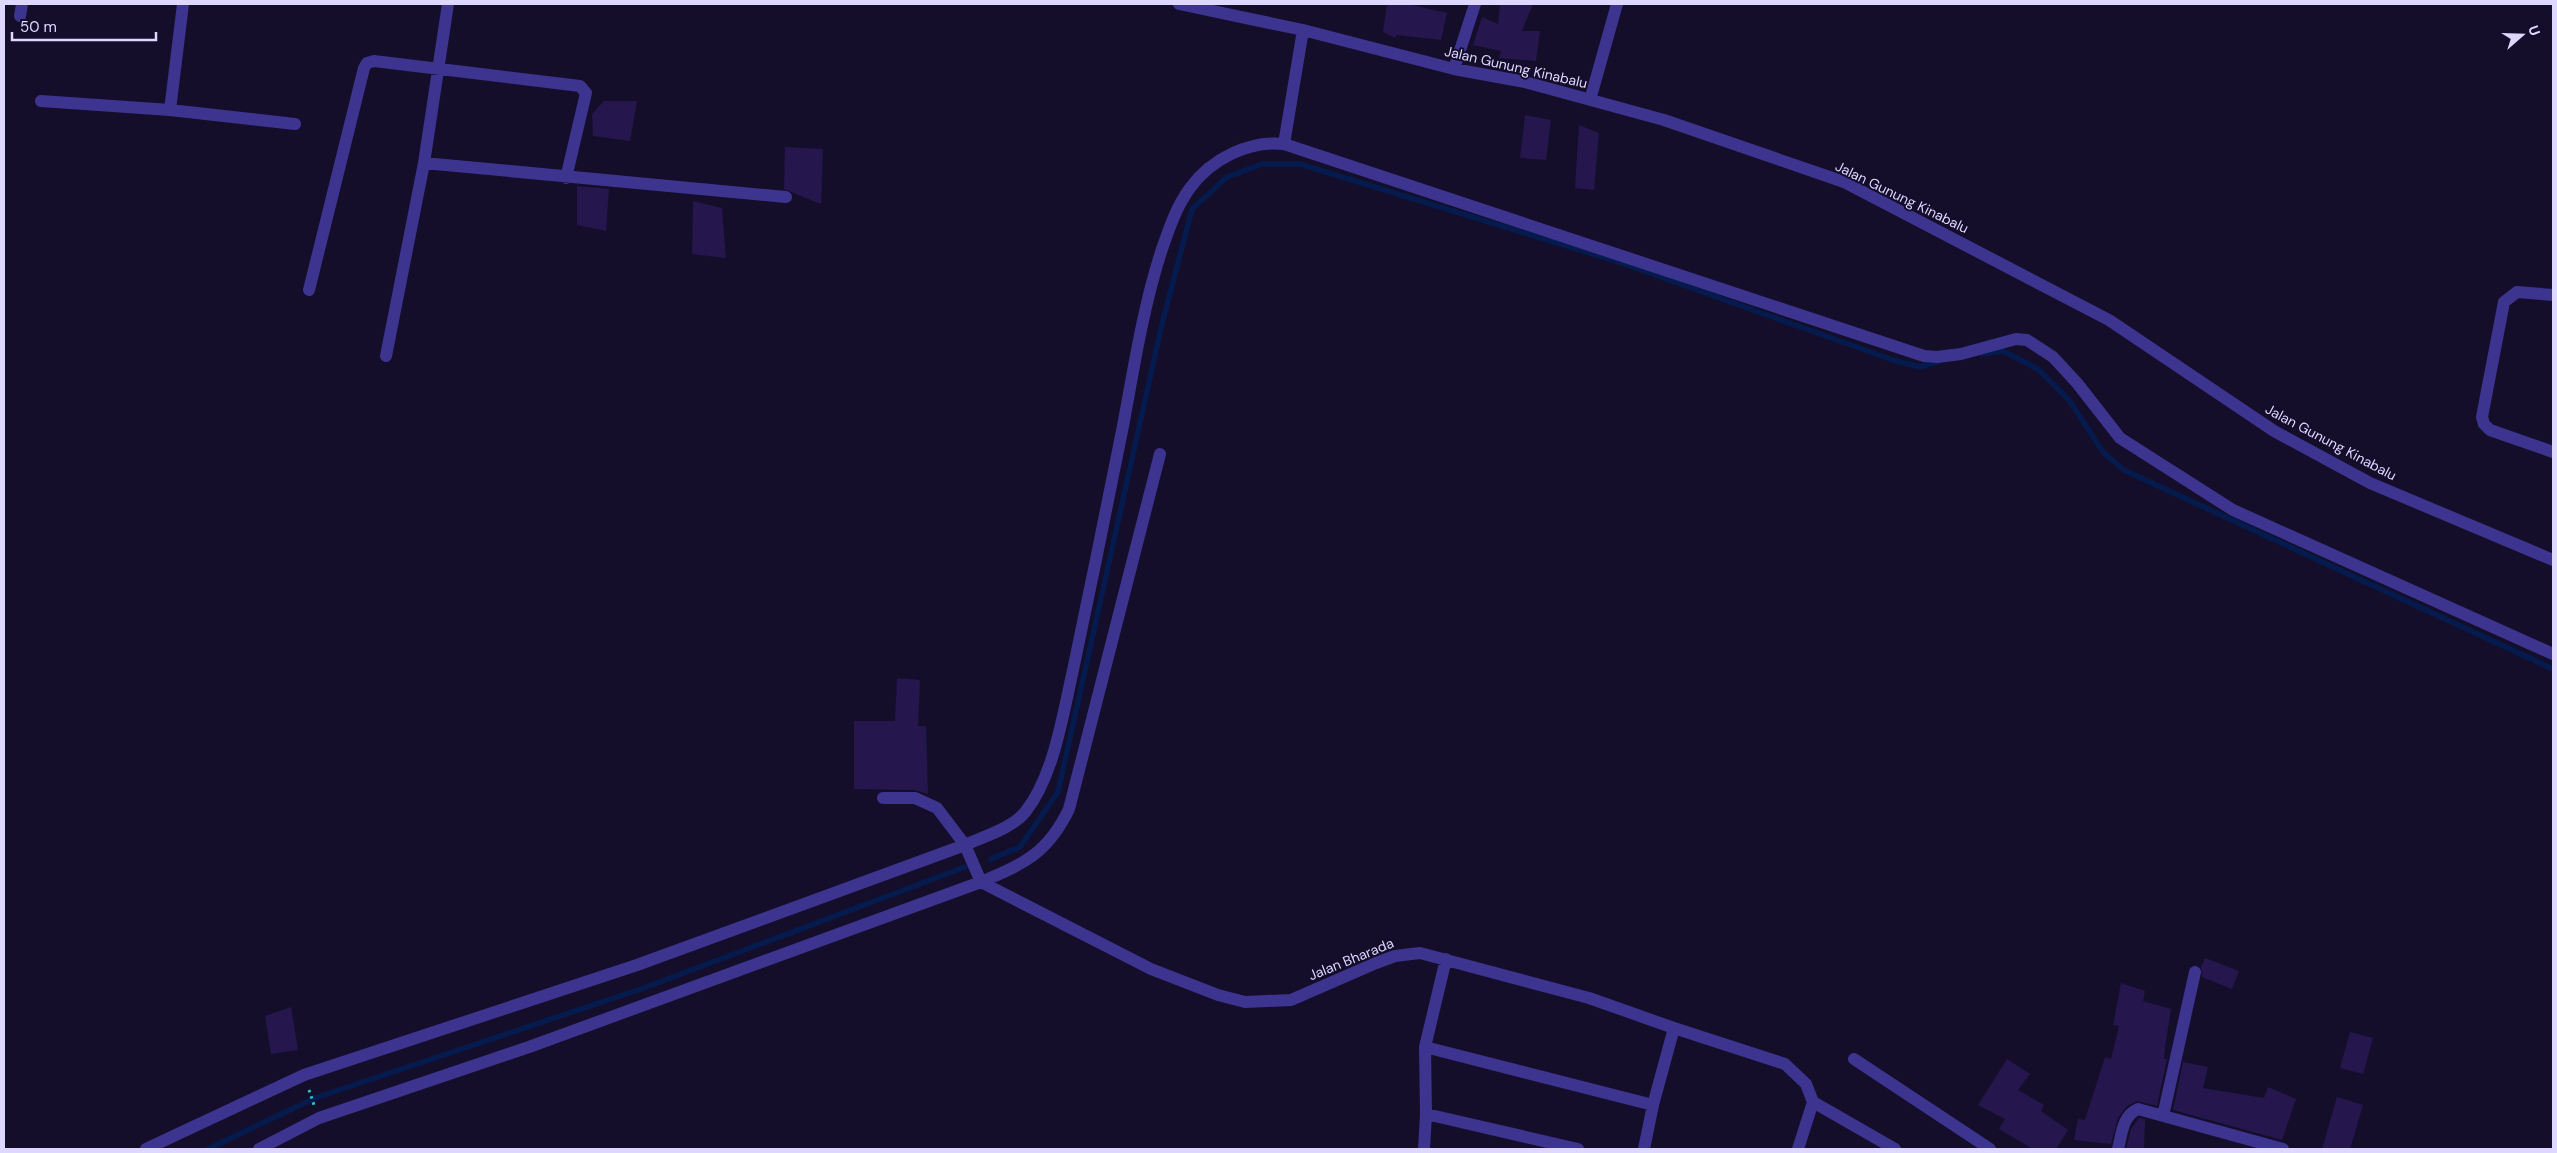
<svg xmlns="http://www.w3.org/2000/svg" width="2557" height="1153" font-family="'DM Sans',sans-serif">
	<style>
		.lines { fill: none; stroke-linecap: round; stroke-linejoin: round }
		.stream { stroke: #051b4d; stroke-width: 5.5 }
		.building { fill: #25174e }
		.path { stroke: #22c8c7; stroke-width: 3; stroke-dasharray: 2.5 4; stroke-linecap: butt }
		.minor { stroke: #3c348f; stroke-width: 12 }
		.labels { text-anchor: middle; stroke-width: 4; stroke-linejoin: round; paint-order: stroke }
		.street-label { font-size: 14px; fill: #ded7ff; stroke: #140e2b }
	</style>
	<rect width="100%" height="100%" fill="#140e2b"/>
	<g class="lines">
		<path class="stream" d="M1981,354l22,-3 35,18 31,31 34,52 21,18 429,199
			M991,859l29,-12 38,-55 104,-468 30,-115 35,-32 35,-13h38l319,98 274,98 27,7 20,-6
			M208,1149l107,-51 326,-109 324,-122"/>
	</g>
	<path class="building" d="M1387,4h21l39,9 -6,27 -45,-5 -1,3 -12,-6z
		M1500,4h33l-11,27h18l-4,30 -37,-3 2,-7 -28,-6 9,-28 16,7z
		M604,101h33l-7,40 -37,-5 -1,-22z
		M1525,115l26,5 -5,40 -26,-2z
		M1579,125l20,8 -5,57 -19,-2z
		M785,147l38,2 -2,55 -37,-15z
		M577,186l32,3 -3,42 -29,-6z
		M693,201l29,7 4,50 -34,-4z
		M897,678l23,2 -2,46h8l2,68 -13,-4 -61,-1v-68h41z
		M2205,958l34,13 -7,18 -30,-12 -1,-10z
		M2121,983l24,8 -2,10 28,8 -6,38 -1,12h3l-10,47 -20,-5 -10,5 -9,12 -7,26 -37,-4 4,-21 7,1 20,-63 6,2 8,-33 -6,-1z
		M291,1007l7,43 -27,4 -6,-38z
		M2350,1032l23,6 -10,36 -23,-6z
		M2007,1059l23,15 -12,16 26,15 -3,6 27,19 -12,19h-23l-34,-20 6,-10 -27,-14z
		M2183,1062l25,5 -5,21 61,10 4,-11 28,12 -14,41 -109,-30z
		M2337,1097l26,8 -13,44h-28z
		M2139,1118l6,1 -1,30h-18l5,-20z"/>
	<g class="lines">
		<path class="path" d="M309,1090l5,15"/>
		<path class="minor" d="M1179,4l124,26 151,39 71,13 139,38 180,62 265,138 165,111 96,52 183,77
			M20,16l2,-12
			M1454,69l21,-65
			M1590,100l27,-96
			M41,101l129,9 125,14
			M170,110l13,-106
			M1284,144l19,-114
			M424,163l362,34
			M309,290l55,-222 3,-5 7,-2 206,25 6,7 -20,85
			M2553,295l-36,-3 -13,10 -22,115 2,7 6,6 63,22
			M386,356l38,-193 24,-159
			M883,798h32l22,10 28,37 16,37 170,87 67,26 27,7 46,-2 85,-37 19,-7 25,-3 169,45 85,30 111,36 21,20 7,18 -15,47
			M1425,1047l228,58
			M1854,1059l136,90
			M1813,1102l82,47
			M1426,1114l152,35
			M2163,1116l32,-144
			M146,1149l158,-74 333,-110 328,-120c20,-9 48,-17 61,-34 28,-36 37,-97 47,-141 17,-81 34,-163 50,-244 11,-59 20,-118 38,-174 8,-23 15,-45 29,-64 21,-29 59,-48 94,-44l640,212 13,1 24,-3 55,-15 11,1 26,17 24,26 43,55 113,72 320,144
			M259,1149l60,-31 210,-71 452,-165c43,-18 67,-29 88,-73l91,-355
			M1424,1149l2,-35 -1,-67 21,-88
			M1644,1149l9,-44 21,-77
			M2118,1149c4,-15 4,-33 20,-40l145,40"/>
	</g>
	<g class="labels">
		<g class="street-label">
			<text transform="translate(1516 67) rotate(13)" y="5">Jalan Gunung Kinabalu</text>
			<text transform="translate(1902 197) rotate(26)" y="5">Jalan Gunung Kinabalu</text>
			<text transform="translate(2331 442) rotate(28)" y="5">Jalan Gunung Kinabalu</text>
			<text transform="translate(1351 959) rotate(-22)" y="5">Jalan Bharada</text>
		</g>
	</g>
	<rect width="2557" height="1153" fill="none" stroke="#ded7ff" stroke-width="10"/>
	<g transform="translate(2522 35) rotate(70)" stroke="#140e2b" stroke-width="4" paint-order="stroke">
	<path d="M0-4L9 19L0 12L-9 19Z" fill="#ded7ff"/>
	<text y="-8" font-size="14" font-weight="bold" text-anchor="middle" fill="#ded7ff">U</text>
	</g>
	<path d="M12 32v8h144v-8" fill="none" stroke="#ded7ff" stroke-width="2.5"/>
	<text x="20" y="32" font-size="15" fill="#ded7ff" stroke="#140e2b" stroke-width="4" paint-order="stroke">50 m</text>
</svg>
